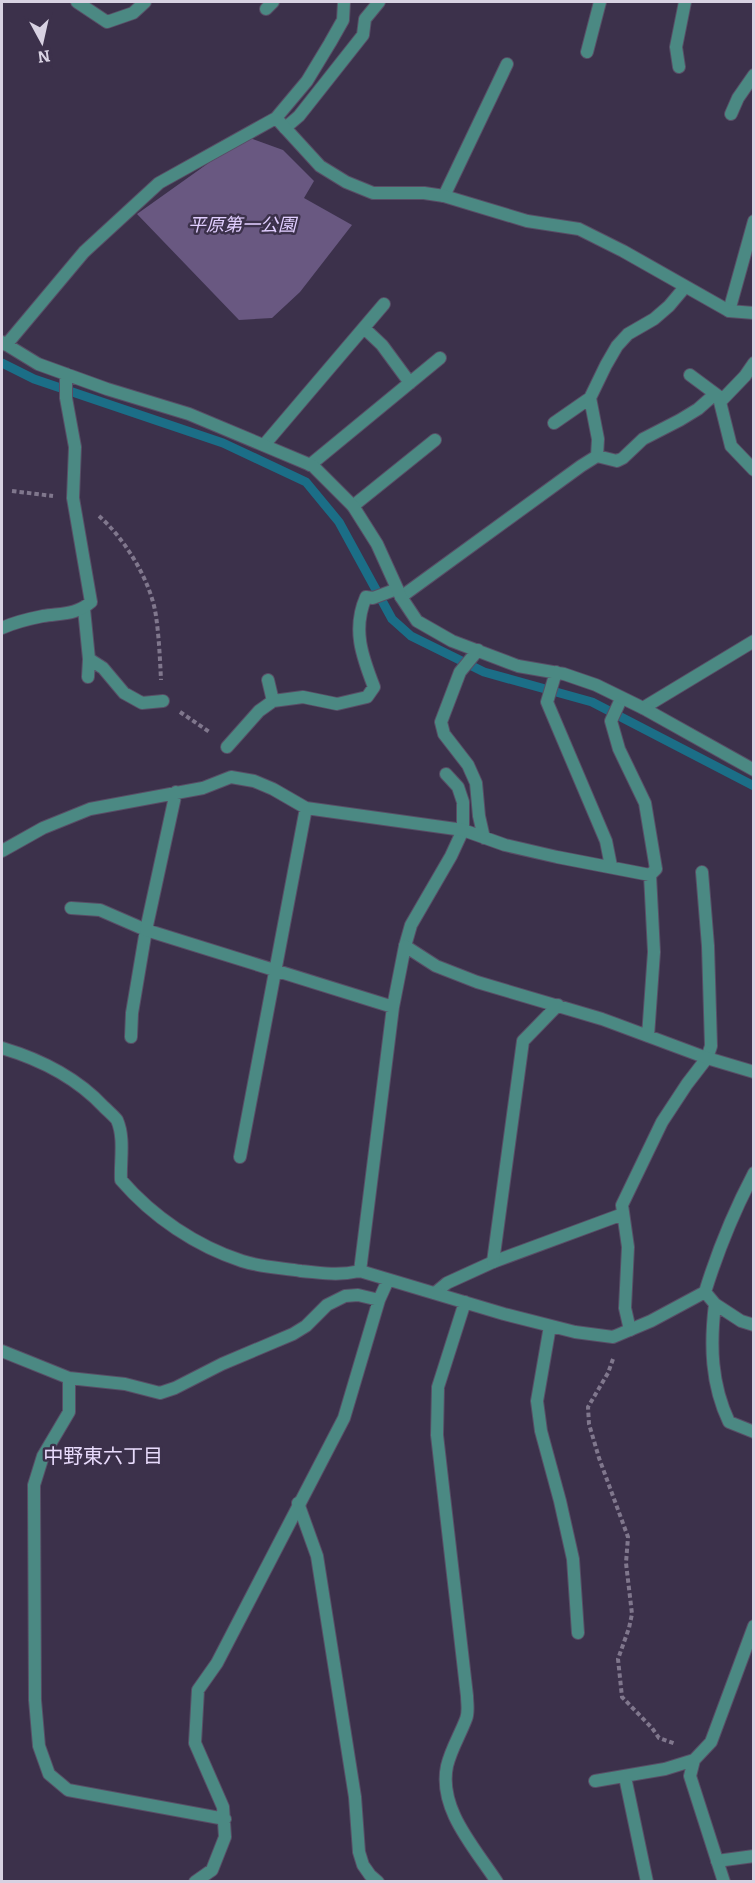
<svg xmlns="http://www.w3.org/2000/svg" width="755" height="1883" font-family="Bitter,'Noto Sans JP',serif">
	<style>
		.green { fill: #695881 }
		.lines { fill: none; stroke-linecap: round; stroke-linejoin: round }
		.stream { stroke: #1b6e87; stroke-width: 9 }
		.service-casing { stroke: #584e66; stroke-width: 14 }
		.minor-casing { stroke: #584e66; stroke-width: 14 }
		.path { stroke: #80778d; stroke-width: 4; stroke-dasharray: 4.5 3; stroke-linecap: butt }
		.service { stroke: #4b8983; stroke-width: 12 }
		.minor { stroke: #4b8983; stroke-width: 12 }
		.labels { text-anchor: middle; stroke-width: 5; stroke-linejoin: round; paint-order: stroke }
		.park-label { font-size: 18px; font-style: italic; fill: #e1ceff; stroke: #3c314b }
		.neighbourhood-label { font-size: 20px; fill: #e8dbfc; stroke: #3c314b }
	</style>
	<rect width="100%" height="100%" fill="#3c314b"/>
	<path class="green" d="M250,138l33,12 31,31 -10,17 48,27 -52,67 -28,26 -33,2 -102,-106 80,-57z"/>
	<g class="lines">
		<path class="stream" d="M2,363l32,16 189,64 83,39 33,40 53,97 19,17 73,36 108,30 162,84"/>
		<defs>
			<path id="service" d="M266,9l7,-7
				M679,67l-3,-20 9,-45
				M731,114l7,-16 16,-23
				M285,128l14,-12 64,-81 2,-16 14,-17
				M444,196l63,-132
				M729,311l25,-90
				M364,328l18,17 28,38
				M754,363l-9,13 -25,26 11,44 23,24
				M690,375l31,23
				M590,398l8,41 -1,17
				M554,423l36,-25 16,-33 11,-19 11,-12 26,-15 15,-13 16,-19
				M264,445l120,-141
				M310,465l130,-107
				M353,506l82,-66
				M401,597l180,-131 16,-10 20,5 6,-3 20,-19 37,-19 18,-11 17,-15
				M84,609l5,50 -1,18
				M89,659l14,9 21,25 18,10 21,-2
				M268,680l5,21 30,-4 34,7 30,-7 7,-10c-12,-31 -22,-58 -8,-90l7,1 24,-9
				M621,699l-10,22 8,28 26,54 11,66 -6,6
				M643,708l111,-67
				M227,747l32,-36 14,-10
				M71,908l29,2 46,20 -14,83 -1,24
				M405,946l6,-21 40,-69 12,-26v-28l-5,-15 -12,-13
				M435,1293l12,-10 46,-21 130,-48
				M630,1330l-5,-22 3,-61 -6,-42 40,-83 25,-38 20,-26 4,-12 -3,-100 -6,-74
				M298,1503l19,53 38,241 4,55 4,13 7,10 8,7
				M717,1861l37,-5"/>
			<path id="minor" d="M77,2l30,20 26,-9 12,-11
				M587,52l13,-50
				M276,118l44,48 26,16 27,11h51l20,3 83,25 52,8 44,22 106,60 25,2
				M2,342l36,22 69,25 82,25 124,52 40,40 24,38 24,53 16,24 35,20 66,25 46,8 32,11 47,23 111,62
				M6,345l78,-93 75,-69 117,-65 31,-37 23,-38 13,-23 1,-18
				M2,628c13,-6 26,-9 41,-12 18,-3 33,-1 48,-14l-18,-104 2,-51 -9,-49v-24
				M478,650l-18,22 -19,50 3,12 24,31 8,18 3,33 5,22
				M556,672l-9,30 59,139 5,25
				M176,792l-30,138 247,77
				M2,851l41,-23 47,-19 113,-21 28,-11 23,4 19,8 33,19 157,22 42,15 52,12 93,18 4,77 -6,84
				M2,1048c37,11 75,30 102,59 4,4 10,9 13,13 8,18 3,41 4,60 32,37 75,66 121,81 18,6 40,7 59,10 23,2 36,5 59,0l144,43 71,18 38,5 38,-16 54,-29c13,-42 29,-81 49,-119
				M240,1157l66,-349
				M493,1262l30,-221 35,-36
				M360,1271l33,-264 12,-61 31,20 41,16 125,37 105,39 47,14
				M705,1292l10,12c-5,41 -4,80 14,118l25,10
				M465,1302l-27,85 -1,48 30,261c0,7 2,16 -1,23 -6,16 -15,30 -19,47 -9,43 28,82 50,116
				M715,1304l26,17 13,4
				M550,1326l-13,75 4,30 19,70 13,58 5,74
				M2,1351l67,27 56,6 35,9 15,-5 47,-24 71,-30 13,-8 21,-21 18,-9 13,-1 21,5
				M69,1378v34l-26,44 -9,29 1,215 4,46 10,28 19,16 157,29
				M625,1777l22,105
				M595,1781l70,-12 29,-9
				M195,1882l17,-12 13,-33 -2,-30 -28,-64 3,-53 19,-27 127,-245 35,-118 9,-20
				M724,1882l-34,-106 4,-16 17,-18 43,-116"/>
		</defs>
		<use href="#service" class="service-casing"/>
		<use href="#minor" class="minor-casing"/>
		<path class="path" d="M12,491l41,5
			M99,516c26,23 52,65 57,100 3,21 4,43 5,64
			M180,712l31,21
			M613,1359l-5,14 -20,34 1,17 10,34 29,79 -2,26 6,51 -3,14 -11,31 4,38 30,31 7,10 17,6"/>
		<use href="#service" class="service"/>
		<use href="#minor" class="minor"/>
	</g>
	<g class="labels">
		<g class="park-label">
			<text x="242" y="231">平原第一公園</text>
		</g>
		<g class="neighbourhood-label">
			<text x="103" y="1463">中野東六丁目</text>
		</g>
	</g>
	<rect width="755" height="1883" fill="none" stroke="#d8d2e2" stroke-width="6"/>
	<g transform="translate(42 42) rotate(172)" stroke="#3c314b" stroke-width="4.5" paint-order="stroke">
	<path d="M0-4.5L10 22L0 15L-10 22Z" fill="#d8d2e2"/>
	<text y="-9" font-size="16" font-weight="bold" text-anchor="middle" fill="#d8d2e2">N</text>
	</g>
</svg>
